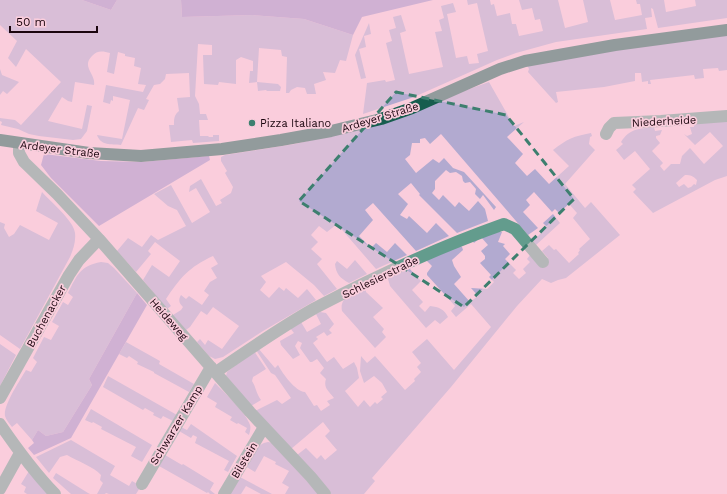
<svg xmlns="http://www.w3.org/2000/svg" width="727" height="494" font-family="'Work Sans',sans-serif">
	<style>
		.green { fill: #b2aad0; fill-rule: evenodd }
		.forest { fill: #9d8fc7 }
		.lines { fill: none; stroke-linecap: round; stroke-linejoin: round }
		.minor { stroke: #639c8d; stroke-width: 12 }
		.major { stroke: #165d4e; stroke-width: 12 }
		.marked { fill: none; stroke: #3d7f6f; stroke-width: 3; stroke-dasharray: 8 5; stroke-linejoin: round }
		.poi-dot { fill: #3d7f6f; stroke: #facddc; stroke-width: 1.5 }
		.labels { text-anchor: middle; stroke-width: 3.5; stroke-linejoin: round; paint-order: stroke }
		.street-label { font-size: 11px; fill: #1b050e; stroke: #facddc }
		.poi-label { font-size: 11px; fill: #1b050e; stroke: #facddc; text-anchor: start }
	</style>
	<rect width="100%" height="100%" fill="#facddc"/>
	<path class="green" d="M0,0h82l29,10 6,-10h64l1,17 70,-2 52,4 49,16 -7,26 -6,-1 -5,13 -12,-1 3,8 -12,4 2,10h-9l-2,-6 -8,-1 -6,3 -2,3h-3l1,-36 -5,-1 -1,-6 -22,-2 -2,34 21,2 3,3 -1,4h-13l-1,-1 -8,1 -1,-9 -8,1 1,-12h3v-10l-12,-4 -5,3v24l-17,-2 -1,3 -14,-1 -1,-29h9v-10l-14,-1 -3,52 4,8 1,10h6l2,6h-9l1,16h8l1,1h4v-2h6v6l-26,2 -1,-3 -21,2 -2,-17h5c0,-6 0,-10 5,-14l-2,-13 13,-1 -1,-24 -23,1 -1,5 -5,5 -6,1 -8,14 3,1 -5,10 -6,-2 -17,37c-10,-1 -20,1 -24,-10l25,4 8,-39 -17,-4v5l-2,-1 -1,4 -7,-2 3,-17 37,7 3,-7 -8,-1 3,-16 -7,-2 1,-8 -10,-2v-2l-7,-2 -4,22 -7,-2 3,-19c-7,-2 -13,-3 -18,3 -11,11 4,18 2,29l-19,-3 -3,20 -4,-1 -6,-4 -14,24 34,8 5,-24 5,1 -5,25 -6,8 -8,1 -34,-4 -10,-2 -11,-5 -17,-4 1,-3 -2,-1v-3l15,2 6,5 40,-43 -35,-33 -10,18 -8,-9 9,-17 -17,-16z
		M467,0h23l1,5 3,-1 3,12 13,-3 2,11h4l3,12 24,-5 -3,-12 -5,1 -3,-12 -10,2 -3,-10h39l7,28 23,-6 -5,-22h27l5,20 27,-5 -2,-11h-3l-1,-4h28l2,12 30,-6 -1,-6h32v18l-69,10 -5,-19 -2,-1 1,9 -7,1 2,11 -91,13 -40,11 -19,7 -83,37 -51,17 4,-31 18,-3 1,2 9,-2 -9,-37 6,-2 -3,-11 7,-2 -3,-11 8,-2 5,16 -6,2 9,41 34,-7 -8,-35 7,-1 -3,-11 5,-2 -3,-12 12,-3 3,9 -9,2 9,44 11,-2 2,8 10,-1 -2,-9 11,-3 -11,-48 -9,2z
		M369,23l2,11 -7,2 2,11 -7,2 7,29 -5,1 -6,-24z
		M727,30v40l-8,1 -1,-3 -15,1 1,9 -9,1 -1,-4 -44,5 1,4h-3v-3l-6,1 -1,-9h-6v8l-31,6 -48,5 2,10 -2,1 -28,-31 1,-3 -4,-8z
		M0,69l2,6 17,7 -12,12 -4,-3 -3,4z
		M489,82l25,44 10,-4 -17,15 16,17 -8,9 12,13 8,-7 14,15 20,-18 -16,-16c14,-11 21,-14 38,-17l1,3 -2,1 -1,7 6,6 -30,34 20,24 6,-6 29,33 -54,43 -8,2 -7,3 -9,-4 -25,27 -66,81 -79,91 3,3 -11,13h-33l-34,-39 9,-7 11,11 4,-4 4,5 12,-10 -12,-14 5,-5 -7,-9 -32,27 -36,-38 22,-11 5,4 9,-6 -16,-23 -4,-2 -15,-23 2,-2 17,20 3,-3c5,9 17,26 27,27l9,14 3,-1 4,6 9,-6 -3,-4 7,-3c-5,-7 -11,-10 -8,-19l-6,-6 4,-5 -7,-9 -5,3h-2l-10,-14 2,-5 -4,-2 -3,5 5,9 -7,4 -12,-14 -1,-4 14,-8 -4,-5 11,-6 6,10 14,-8 -5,-10 4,-2 6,1 8,11 -5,6 3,3 -5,3 -3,-4 -8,5 2,2 -5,4 14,19 7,-5 9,12 11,-7 3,6 2,10 -14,13 13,16 6,-7 6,7 5,-5 2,2 6,-5 -2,-2 6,-5 -5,-9 -8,-7 -10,7 -4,-12 1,-15 6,7 8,-7 30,34 10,-9 -1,-2 7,-7 -4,-5 4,-4 -9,-11 15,-13 27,31 37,-43 -20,-23 -15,13 -5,-6 4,-5 -28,-31v-2l5,-7 -7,-7 34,-14 3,2 1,3 -11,10 2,6 7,11 -7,7 16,18 8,-6 -7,-8 16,1 7,-7 -5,-5 2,-2 -11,-12 5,-4v-3l-4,-5 7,-6 -7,-8 -7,6 -3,-4 27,-7h4l-4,10 7,2 -2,2 7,8 -5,5 11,11 -3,3 6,6 7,-6 -3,-4 7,-7 -3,-3 3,-4 9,10 9,-7 -6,-7 7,-6 5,5 2,-1 13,14 10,-9 -1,-1 2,-3 -1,-1 11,-10 -17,-21 4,-5 -8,-9 -10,9 -4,-4 -3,3 -18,-20 -8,8 4,5 -7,7 15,16 -10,7 -87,-101 -11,10 -5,-6 -5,1v4h-8l-2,12 -5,4 11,14 17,-14 6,4 5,-5 9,10 11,4 32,35 -2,3 -11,-15 -3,4 -5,-5 1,-5 -6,-7 -5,1 -2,-2 -1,-5 -6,-4 -6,1 -4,-3 -11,11v8l-3,4 7,7 4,-5 12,12 4,-5 10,9 9,-10 7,8 3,12 -31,12 -38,-38 1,-1 -9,-11 -13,11 10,10 -8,11 7,4 2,-3 18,17 9,-10 13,13 -33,15 -43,-48 -8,7 8,10 -14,16 12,12 5,-5 11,9 8,-9 12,12 -31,14 -39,-45 -10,8 -8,-6 -8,9 7,7 -7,7 11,10 -5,5 20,25 -13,7 -10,-11 -28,-23 -25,14 5,6 -6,8 9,8 10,-11 5,4 2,-3 12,10 9,-9 9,11 -53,31 -40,26 -8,2 -6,-3 -12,-14 3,-3 5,6 3,-5 14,9 17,-23 -26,-19 -6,8 -6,-4 -11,16 -4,3 -13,-15 8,-5 2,-3c-4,-4 -5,-7 -2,-12l5,4 3,-3 13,9 7,-10 -5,-4 6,-9 7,-4 -6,-10 7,-4 -5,-8c-24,11 -33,22 -47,43l5,7 -4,3 -24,-29 9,-15 17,12 11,-16 -25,-19 -7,9 3,3 -15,18 -19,-21 11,-13 14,9 9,-12 7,5 28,-14 -9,-16 -9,-4 -14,-12 17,-9 21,38 18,-11 -14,-24 -7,4 1,-6 11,-7 15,27 6,-3 -2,-3 11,-7 2,-6 -8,-14 2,-2 -6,-10v-4l4,-2 70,-11 56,-13z
		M727,116v60l-12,4 -62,33 -20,-21 3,-3 -4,-4 18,-16 -15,-18 -11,9 -8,-10 7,-6 -2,-2c9,-14 18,-13 33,-15l1,4 7,-1 -2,5 -4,1v2l4,5 -8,8 11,12 -3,3 4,5 7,-7h9l2,-8 8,-8 14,16 19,-18 -13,-14 -15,13 -11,-11 3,2 5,-2 -2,-7h4l-1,-6zM685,175c6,0 8,1 12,5l-1,5 -2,-1 -3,3 -3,1 -4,-4 -5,3 -3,-4z
		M42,192c9,10 32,29 33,41 1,9 -2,17 -5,24l-50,92 -20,-14v-113l5,2 -1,4 5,9 5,-3 6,-9 29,15 9,-17 -22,-12z
		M553,214l7,9 -24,22 -3,-4 14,-14 -4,-4z
		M355,260l12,14 -18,9c-9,-5 -13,-9 -14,-19l2,-3 10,8z
		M101,262l7,1 6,5 23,25 -48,86 3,6 -29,47 -17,4 -8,-6 -6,10 -15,-17 -5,4c-3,-4 -6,-7 -7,-11 -2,-11 16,-37 21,-46l5,2 6,-10 -4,-4 11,-21 7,3 8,-14 -7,-4 11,-20 5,3 5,-8 -5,-4c9,-18 12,-27 33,-31z
		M408,267l13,14 -9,9 11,12 -4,4 6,6 5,-6c9,1 14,3 18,11l-8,7 -5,-4 -9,8 -36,-42 -2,-7 2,-3z
		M366,288v4l17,16 -10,9 11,12 -2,3 4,5 -11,11 -33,-37c-3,-15 13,-18 24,-23z
		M126,342l34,19 -1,3 35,20 -5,8 -35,-19v-1l-17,-8 1,-2 -9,-6 -2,2 -8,-4z
		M0,344l16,11 -16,31z
		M254,351l12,18 -13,8 -1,4c4,6 4,12 9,19l-10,6 -25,-30 1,-4z
		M108,376l69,39 -4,6 -10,-5 -2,3 -8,-4 1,-2 -9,-5 -2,2 -40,-23z
		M215,383c9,9 32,31 35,42 1,3 0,6 -1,10l-4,-3 2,-4 -9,-5 -1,1 -7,-4 2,-3 -17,-10 2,-4 -10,-6z
		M91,409l61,36 -10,17 -11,-6 5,-9 -35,-18 1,-2 -9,-5 -1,1 -7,-3z
		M191,424l46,32 -9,16 -4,-2 5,-9 -34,-18 2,-6 -4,-2 -2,3 -12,-7 2,-4 6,3z
		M71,440l44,26 -5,9 19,11 3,-5 9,5 -5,8h-27l-3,-1 -1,1h-8l6,-11 -3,-3 1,-5c-7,-8 -24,-14 -34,-20l-7,2 -11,16 -13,-16z
		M268,442l5,1 47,51h-35l4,-7 -7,-4 7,-12 -14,-7 1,-2 -12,-6 -9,16 -10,-6c6,-8 12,-23 23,-24z
		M165,455l17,10 1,-1 31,19 -4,7 5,4h-5l-2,-2 -1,1 -48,-27z
		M29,471l19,23h-21l-3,-2 2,-5 -5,-3z
		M56,473l32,20 2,1h-19l-18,-16z
		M240,477l32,17h-11l-15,-8 -5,8h-11z"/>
	<path class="forest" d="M82,0h35l-6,10z
		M181,0h252l-71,17 -9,18 -49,-16 -52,-4 -70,2z
		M44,154l57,7 41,1 67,-6 1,4 -111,66 -48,-48 -10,-13z
		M137,293l10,12 -76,133 -37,17 -6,-7 6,-5 -2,-3 6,-10 8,6 17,-4 29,-47 -3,-6z"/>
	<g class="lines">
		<path class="minor" d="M606,134l3,-6 5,-5 47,-2 66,-5
			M19,144v9l5,9 33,32 42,45 151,173 61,65 14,17
			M216,372c32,-22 65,-45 99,-64 61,-32 124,-61 189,-84l11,5 28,33
			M0,398l69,-123 10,-15 20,-21
			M0,424c17,25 34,48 55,70
			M142,484l69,-117
			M0,489l20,-36
			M224,494l40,-67"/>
		<path class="major" d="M0,140l89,13 52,3 81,-7 59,-9 50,-9 50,-12 31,-11 88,-39 25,-8 90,-16 112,-15"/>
	</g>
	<path d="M0 0H727V494H0ZM396,92l110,23 68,84 -110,108 -165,-106z" fill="#facddc" fill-opacity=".55" fill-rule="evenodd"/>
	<path class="marked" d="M396,92l110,23 68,84 -110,108 -165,-106z"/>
	<circle class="poi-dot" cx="252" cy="123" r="4"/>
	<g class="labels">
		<g class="street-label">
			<text transform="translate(380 117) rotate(-17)" y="4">Ardeyer Straße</text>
			<text transform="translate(664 121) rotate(-3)" y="4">Niederheide</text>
			<text transform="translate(60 149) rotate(7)" y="4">Ardeyer Straße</text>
			<text transform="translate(380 277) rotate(-26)" y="4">Schlesierstraße</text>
			<text transform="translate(46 316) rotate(-61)" y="4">Buchenacker</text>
			<text transform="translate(169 319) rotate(49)" y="4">Heideweg</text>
			<text transform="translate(176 425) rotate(-59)" y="4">Schwarzer Kamp</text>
			<text transform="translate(244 460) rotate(-59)" y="4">Bilstein</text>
		</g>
		<g class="poi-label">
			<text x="260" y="127">Pizza Italiano</text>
		</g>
	</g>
	<path d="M10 26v6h87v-6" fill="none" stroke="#1b050e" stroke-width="2"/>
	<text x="16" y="26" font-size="12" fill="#1b050e" stroke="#facddc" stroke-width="3" paint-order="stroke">50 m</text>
</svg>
